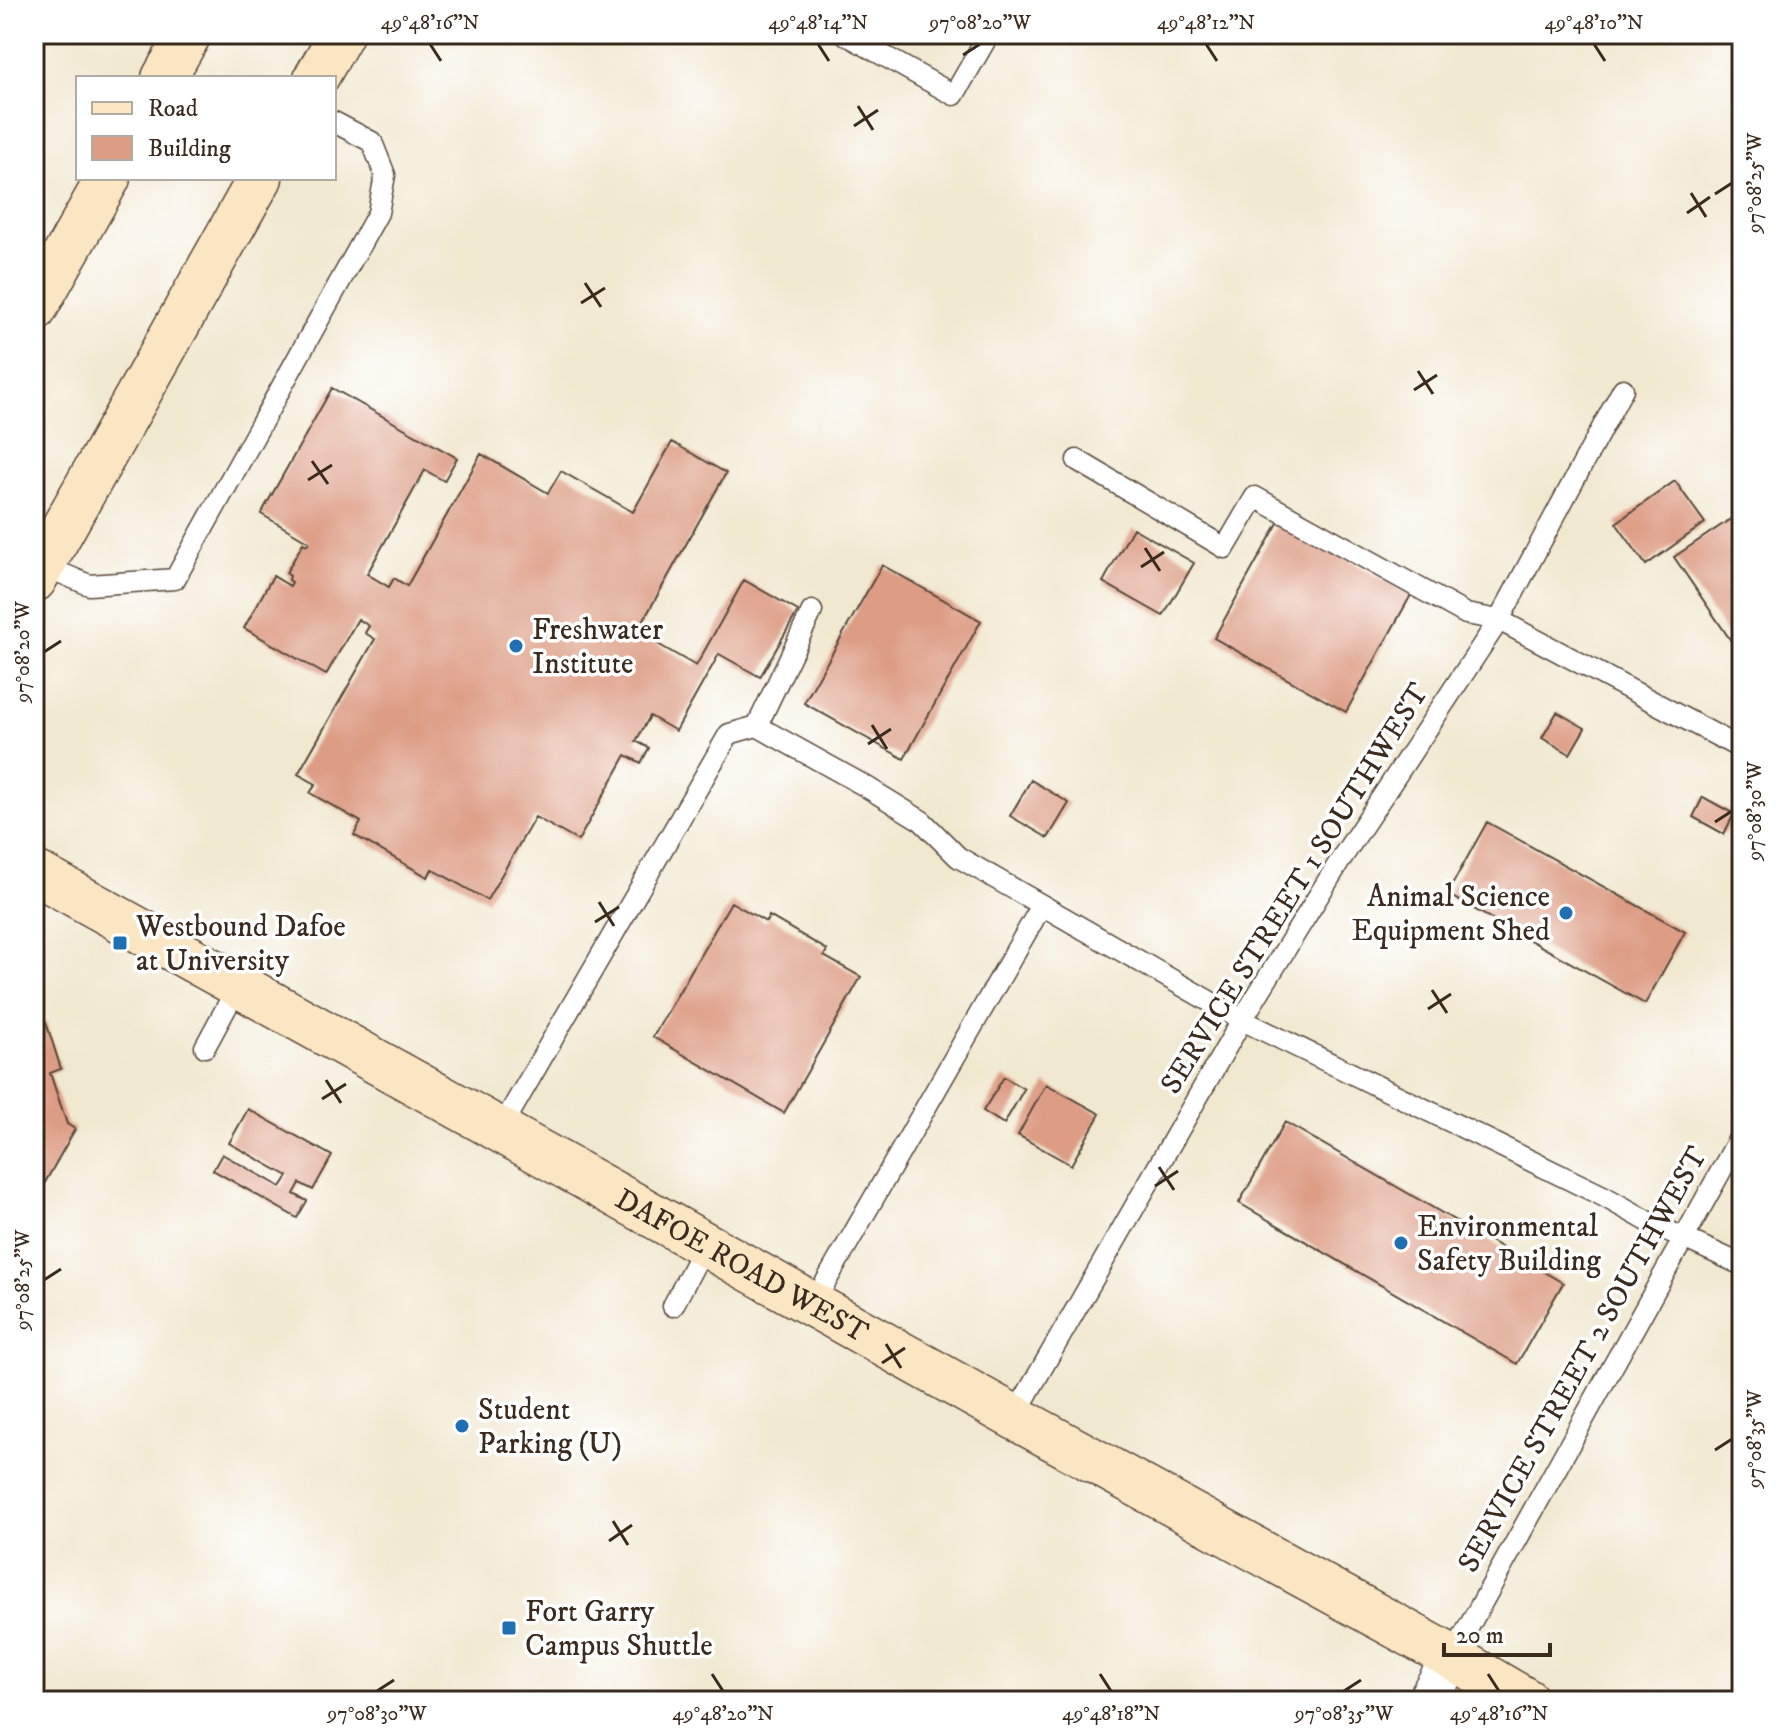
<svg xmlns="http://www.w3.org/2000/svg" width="1776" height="1735" font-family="'IM FELL DW Pica',serif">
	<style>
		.building { fill: #dd9c84 }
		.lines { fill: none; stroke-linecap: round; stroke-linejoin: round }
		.lane-casing { stroke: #564639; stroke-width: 23 }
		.street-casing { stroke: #564639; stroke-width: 43 }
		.secondary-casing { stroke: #564639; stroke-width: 47 }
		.lane { stroke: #fff; stroke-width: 20 }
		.street { stroke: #fff; stroke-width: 40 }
		.secondary { stroke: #fbe6c4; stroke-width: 44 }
		.ticks { fill: none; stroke: #3b2a1e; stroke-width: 3 }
		.poi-dot { fill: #1f6fb2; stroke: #fff; stroke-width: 3 }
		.labels { text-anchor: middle; stroke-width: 7; stroke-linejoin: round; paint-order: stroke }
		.poi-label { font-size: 30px; fill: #3b2a1e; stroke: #fff; text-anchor: start }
		.street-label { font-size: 30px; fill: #3b2a1e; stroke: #fff }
		.neatline { fill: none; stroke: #3b2a1e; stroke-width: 3 }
		.ticks-label { font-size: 20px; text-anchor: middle; fill: #3b2a1e }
	</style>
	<rect width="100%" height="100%" fill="#fff"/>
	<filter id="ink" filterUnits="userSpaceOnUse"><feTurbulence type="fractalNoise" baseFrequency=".0125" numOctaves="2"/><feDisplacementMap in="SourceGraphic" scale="16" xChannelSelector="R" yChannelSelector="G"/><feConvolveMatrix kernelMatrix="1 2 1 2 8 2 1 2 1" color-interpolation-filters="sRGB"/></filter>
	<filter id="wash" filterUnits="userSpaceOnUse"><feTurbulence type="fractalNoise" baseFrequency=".006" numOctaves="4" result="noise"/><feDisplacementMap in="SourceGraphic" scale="32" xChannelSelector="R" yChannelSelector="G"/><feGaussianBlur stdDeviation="1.8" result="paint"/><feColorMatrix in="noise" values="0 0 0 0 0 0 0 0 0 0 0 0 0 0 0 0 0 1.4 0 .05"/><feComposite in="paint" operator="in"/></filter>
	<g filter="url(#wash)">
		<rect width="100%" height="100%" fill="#f1e8d0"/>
		<g id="blocks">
			<path class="building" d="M332,388l125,70 -13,23 -19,-11 -58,104 22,13 5,-9 13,8 74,-132 67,39 13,-22 72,41 39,-70 54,31 -89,159 59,34 48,-86 54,31 -38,66 -41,-23 -43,77 -26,-15 -14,25 13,7 -8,15 -15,-8 -48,86 -43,-24 -48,83 -55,-31 -4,8 -74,-42 7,-13 -51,-29 6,-9 -18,-10 77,-135 -10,-6 4,-7 -11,-7 -32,56 -82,-47 29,-52 17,10 2,-4 -3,-2 1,-4 -4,-3 17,-30 4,2 2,-3 -48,-28z
				M1675,481l30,42 -59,42 -30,-42z
				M1741,512l1,2v143l-68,-100z
				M1279,521l132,74 -65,117 -132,-74z
				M1133,528l61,35 -31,53 -60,-34z
				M882,565l99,56 -77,138 -100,-56z
				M1557,712l28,16 -15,26 -28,-16z
				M1031,780l38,23 -21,35 -38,-22z
				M1703,797l31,17 -10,20 -31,-17z
				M1487,822l198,110 -40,72 -198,-110z
				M731,902l35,20 3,-6 58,34 -3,6 37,21 -77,136 -131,-76z
				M34,1009l6,15 6,-2 15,47 -11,4 17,51 8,5 -32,57 -9,-6z
				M1004,1077l20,12 -20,35 -21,-13z
				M1046,1084l54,30 -29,51 -53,-30z
				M248,1109l84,47 -19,34 -13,-7 -6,11 13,7 -10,17 -84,-48 9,-16 59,33 7,-11 -59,-33z
				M1285,1122l278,161 -46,81 -278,-161z"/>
		</g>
	</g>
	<g filter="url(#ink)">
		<use href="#blocks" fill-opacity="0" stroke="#564639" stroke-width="2"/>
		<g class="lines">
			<defs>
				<path id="lane" d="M845,34l109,61 35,-61
					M1077,460l148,88 30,-51 211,117 33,6 243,129
					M42,565l47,20 86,-6 203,-366 7,-38 -13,-33 -38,-20
					M757,726l55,-115
					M205,1047l33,-61
					M500,1130l229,-396 28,-8 108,60 57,35 36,36 284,163 363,177 46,26 91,42
					M813,1304l229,-399
					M673,1306l32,-61
					M1014,1417l228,-397 101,-164 156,-236 124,-231
					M1452,1657l290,-524"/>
				<path id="street" d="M1427,1701l25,-44"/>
				<g id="secondary">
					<path d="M164,78l25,-44"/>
					<path d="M316,78l25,-44"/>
					<path d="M34,310l74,-132"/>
					<path d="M34,580l226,-402"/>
					<path id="s1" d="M34,872l466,258 514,287 438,240 75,44"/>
				</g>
			</defs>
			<use href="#lane" class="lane-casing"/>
			<use href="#street" class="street-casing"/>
			<use href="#secondary" class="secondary-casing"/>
			<use href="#lane" class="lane"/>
			<use href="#street" class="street"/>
			<use href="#secondary" class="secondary"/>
		</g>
	</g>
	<path class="ticks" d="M430,44l11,17M818,44l11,17M1206,44l11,17M1594,44l11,17M963,55l17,-11M858,106l15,24M854,126l24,-16M1691,193l15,24M1715,194l17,-11M1687,213l23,-16M585,283l16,24M581,303l24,-15M1418,371l15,23M1414,390l23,-15M312,461l16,23M308,480l24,-15M1145,548l15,23M1141,567l23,-15M44,652l17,-11M872,725l15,24M868,744l23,-15M1715,822l17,-11M599,902l15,24M595,922l24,-15M1432,990l15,23M1428,1009l23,-15M326,1080l15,23M322,1099l24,-15M1159,1167l15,23M1155,1186l23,-15M44,1280l17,-11M886,1344l15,24M882,1363l23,-15M1715,1450l17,-11M613,1521l15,24M609,1541l23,-16M712,1674l11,17M1100,1674l11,17M1488,1674l11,17M377,1691l17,-11M1344,1691l17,-11"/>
	<g class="poi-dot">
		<circle cx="516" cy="646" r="8"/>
		<circle cx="1566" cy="913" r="8"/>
		<rect x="112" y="935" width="16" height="16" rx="4"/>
		<circle cx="1401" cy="1243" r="8"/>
		<circle cx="462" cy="1426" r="8"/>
		<rect x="501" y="1620" width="16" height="16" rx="4"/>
	</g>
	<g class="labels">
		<g class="poi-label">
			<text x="532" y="639">Freshwater<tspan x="532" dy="34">Institute</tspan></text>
			<text x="1550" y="906" text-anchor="end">Animal Science<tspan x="1550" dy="34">Equipment Shed</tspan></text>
			<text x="136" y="936">Westbound Dafoe<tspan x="136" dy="34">at University</tspan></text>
			<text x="1417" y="1236">Environmental<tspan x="1417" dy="34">Safety Building</tspan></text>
			<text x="478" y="1419">Student<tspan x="478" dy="34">Parking (U)</tspan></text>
			<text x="525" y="1621">Fort Garry<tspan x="525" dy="34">Campus Shuttle</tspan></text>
		</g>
		<g class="street-label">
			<text transform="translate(1294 888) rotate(-58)" y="10">SERVICE STREET 1 SOUTHWEST</text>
			<text dy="10" stroke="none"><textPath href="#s1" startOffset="810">DAFOE ROAD WEST</textPath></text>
			<text transform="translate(1582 1359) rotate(-61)" y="10">SERVICE STREET 2 SOUTHWEST</text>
		</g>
	</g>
	<rect width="1776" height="1735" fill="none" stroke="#fff" stroke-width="88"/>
	<rect x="76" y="76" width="260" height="104" fill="#ffffff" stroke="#b1aaa5" stroke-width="2"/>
	<rect x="92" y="102" width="40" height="12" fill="#fbe6c4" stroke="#b1aaa5" stroke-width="2"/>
	<text x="148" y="116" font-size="24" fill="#3b2a1e">Road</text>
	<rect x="92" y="136" width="40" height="24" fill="#dd9c84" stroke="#b1aaa5" stroke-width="2"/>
	<text x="148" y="156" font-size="24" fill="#3b2a1e">Building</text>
	<path d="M1444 1643v12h106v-12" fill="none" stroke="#3b2a1e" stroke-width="4"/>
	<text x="1456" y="1643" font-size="24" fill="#3b2a1e" stroke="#ffffff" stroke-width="6" paint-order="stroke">20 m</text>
	<rect x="44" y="44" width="1688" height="1647" class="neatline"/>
	<g class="ticks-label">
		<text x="430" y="29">49°48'16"N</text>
		<text x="818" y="29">49°48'14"N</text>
		<text x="980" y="29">97°08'20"W</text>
		<text x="1206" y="29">49°48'12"N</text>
		<text x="1594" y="29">49°48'10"N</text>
		<text transform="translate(1754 183) rotate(-90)" y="7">97°08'25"W</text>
		<text transform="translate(22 652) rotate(-90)" y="7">97°08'20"W</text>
		<text transform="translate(1754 811) rotate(-90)" y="7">97°08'30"W</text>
		<text transform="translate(22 1280) rotate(-90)" y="7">97°08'25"W</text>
		<text transform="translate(1754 1439) rotate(-90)" y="7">97°08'35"W</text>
		<text x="377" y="1720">97°08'30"W</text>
		<text x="723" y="1720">49°48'20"N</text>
		<text x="1111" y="1720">49°48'18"N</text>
		<text x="1344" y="1720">97°08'35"W</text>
		<text x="1499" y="1720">49°48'16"N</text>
	</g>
</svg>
